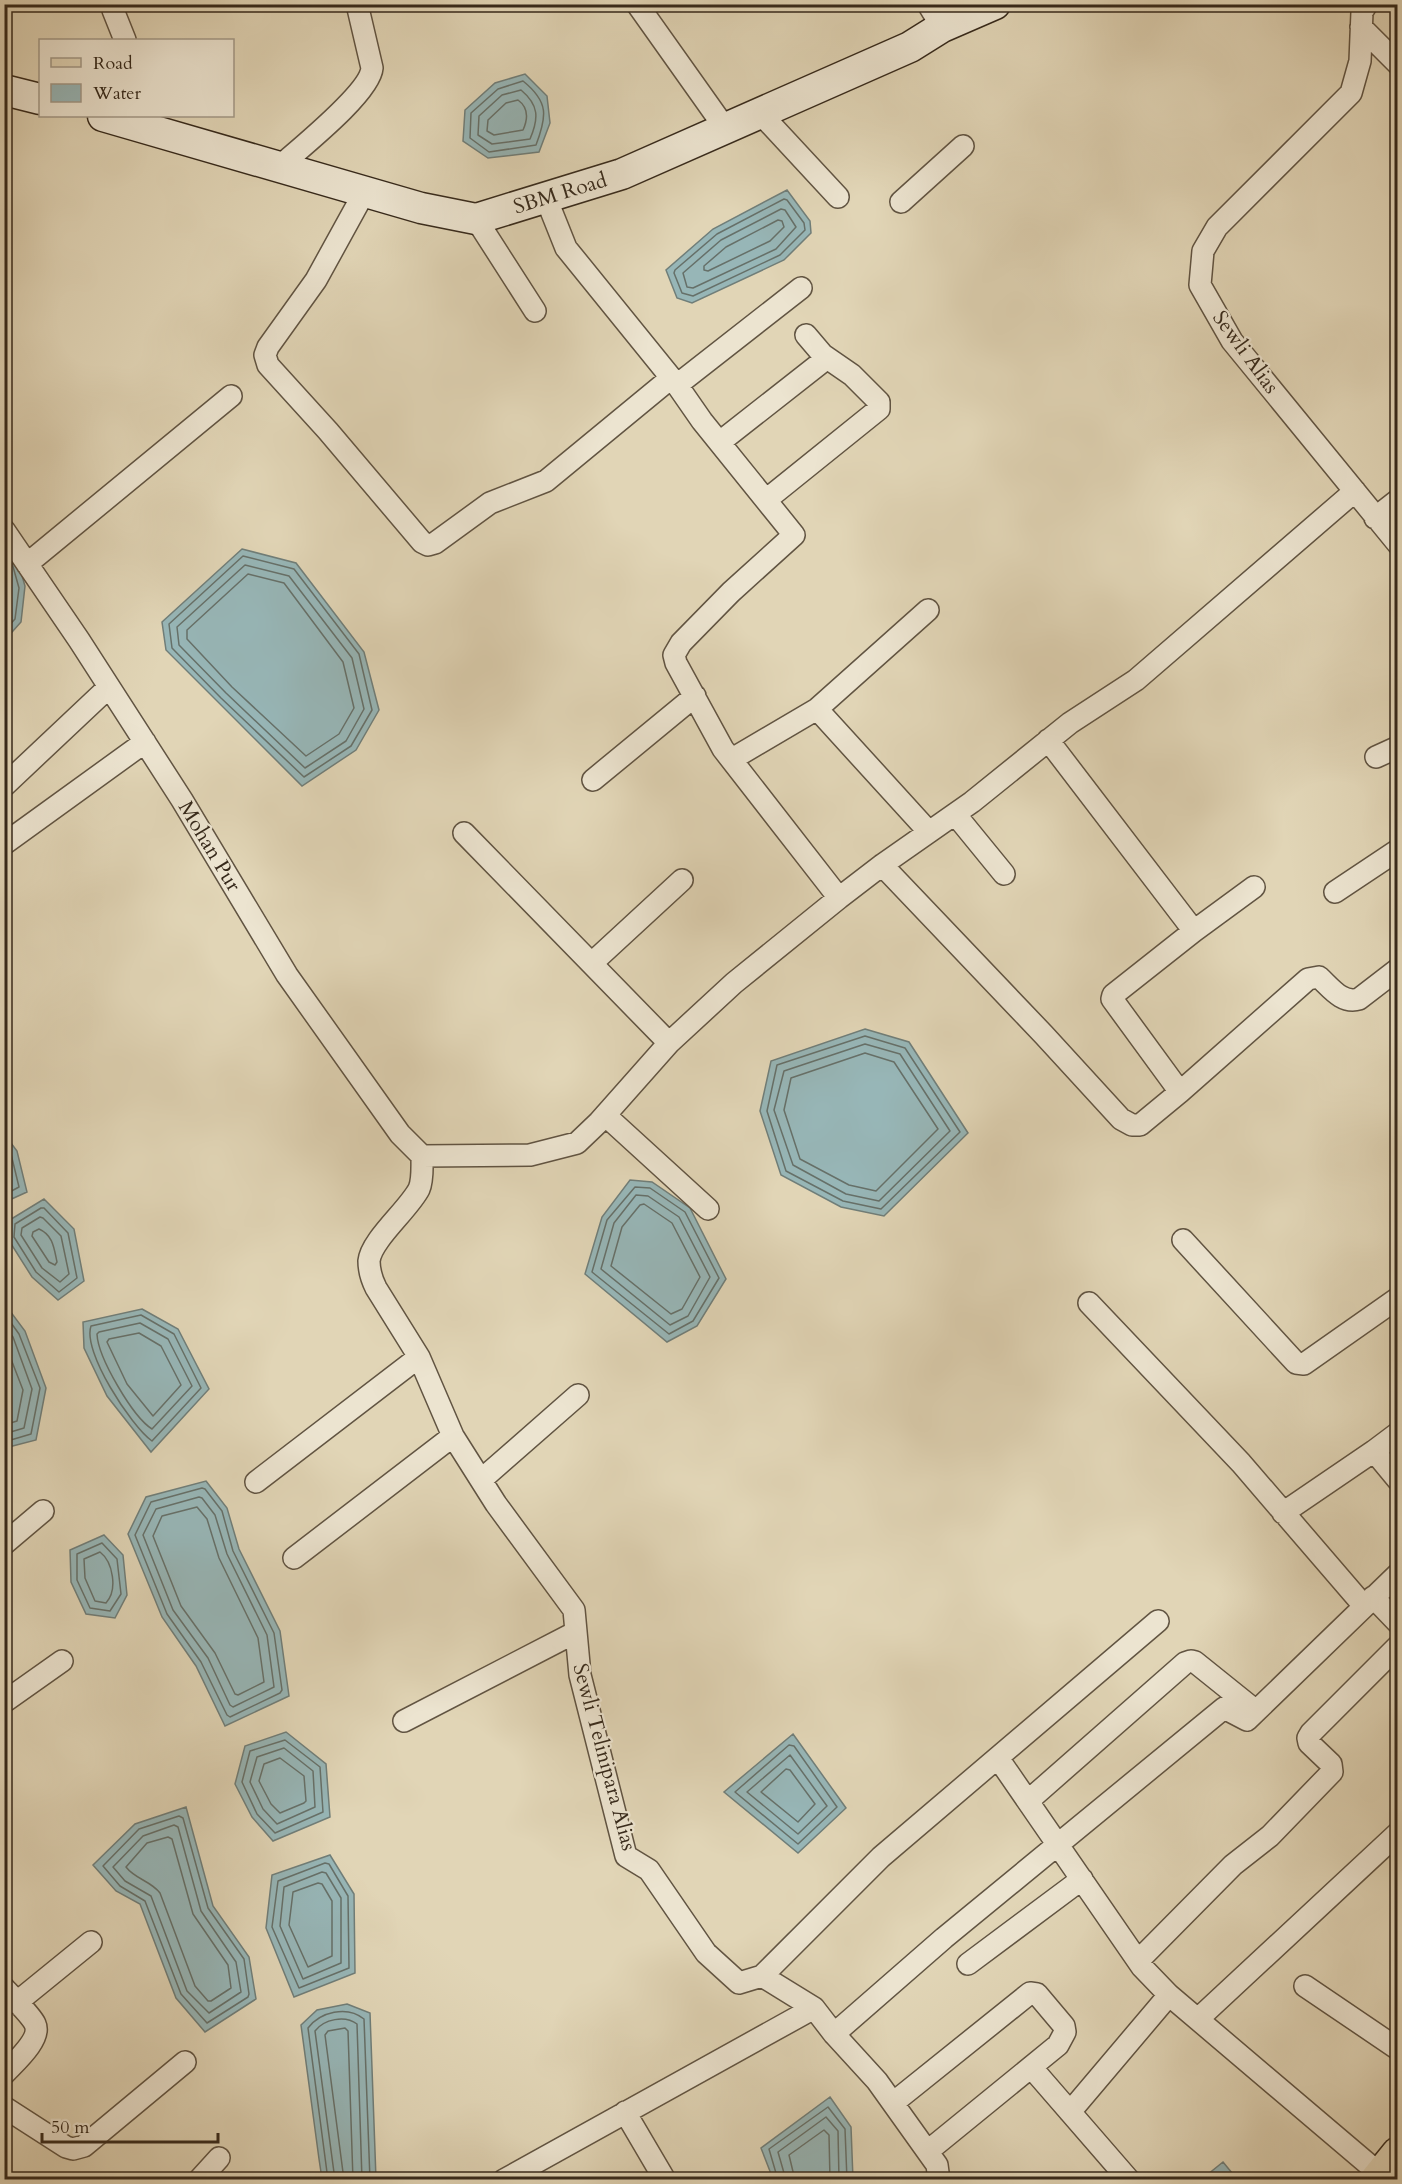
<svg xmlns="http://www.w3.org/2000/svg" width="1402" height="2184" font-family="Cardo,serif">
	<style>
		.water { fill: #97b6b7; stroke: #707e79; stroke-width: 1.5 }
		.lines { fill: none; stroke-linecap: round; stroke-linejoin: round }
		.shore { stroke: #667069; stroke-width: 1.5 }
		.street-casing { stroke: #615442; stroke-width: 24 }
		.secondary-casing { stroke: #36291b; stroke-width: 33 }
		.primary-casing { stroke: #36291b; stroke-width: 36 }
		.street { stroke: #ece4d0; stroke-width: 21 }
		.secondary { stroke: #ece4d0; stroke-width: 30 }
		.primary { stroke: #e1d5b6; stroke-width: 33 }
		.labels { text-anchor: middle; stroke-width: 4.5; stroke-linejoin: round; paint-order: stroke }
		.street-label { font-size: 21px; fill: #36291b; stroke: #ece4d0 }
	</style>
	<rect width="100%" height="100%" fill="#e1d5b6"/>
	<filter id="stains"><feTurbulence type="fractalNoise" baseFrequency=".00333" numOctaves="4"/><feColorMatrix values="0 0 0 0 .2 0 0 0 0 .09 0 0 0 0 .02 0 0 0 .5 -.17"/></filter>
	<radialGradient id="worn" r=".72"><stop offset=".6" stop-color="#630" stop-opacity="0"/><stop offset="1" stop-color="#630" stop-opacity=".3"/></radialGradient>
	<path class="water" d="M525,74l22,22 3,27 -11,29 -51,6 -25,-17 2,-31 30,-27z
		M787,190l23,31 1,12 -27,27 -92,43 -15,-5 -11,-28 47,-41z
		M4,548l12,7 9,31 -4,36 -16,18z
		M242,549l54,14 68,89 15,58 -23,40 -54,36 -136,-136 -4,-28z
		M865,1029l44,13 59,91 -84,83 -43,-9 -60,-32 -21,-64 11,-50z
		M5,1135l12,16 10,41 -22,10z
		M630,1180l22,2 38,26 36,71 -29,47 -30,16 -82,-68 17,-57z
		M44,1199l30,30 10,52 -26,19 -26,-23 -24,-38v-18z
		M4,1303l21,28 21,57 -10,52 -31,8z
		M142,1309l36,20 31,60 -58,63 -44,-56 -23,-48 -1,-26z
		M206,1481l21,27 12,41 41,82 9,65 -64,30 -29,-60 -34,-49 -34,-83 18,-37z
		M104,1535l19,20 4,40 -12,23 -29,-4 -15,-32 -1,-32z
		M286,1732l40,32 4,53 -57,24 -21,-24 -17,-33 10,-38z
		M793,1734l53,74 -48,45 -74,-61z
		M186,1807l27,99 36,51 7,42 -51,33 -29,-34 -36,-94 -24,-13 -23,-26 42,-41z
		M330,1855l24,39 1,79 -61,24 -28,-69 6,-53z
		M347,2004l23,9 6,166h-54l-3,-20 -18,-134 16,-15z
		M830,2097l21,30 2,52h-80l-12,-31z
		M1223,2162l14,17h-35z"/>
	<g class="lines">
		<path class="shore" d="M523,81c26,21 24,35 13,64l-47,7 -19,-14 1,-25 27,-24z
			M521,90c18,15 18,28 9,49l-38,5 -14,-9 1,-19 23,-21z
			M518,100c11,8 10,19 5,30l-29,5 -7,-4 1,-11 18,-17z
			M784,199l3,1 17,23 1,7 -25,25 -87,41 -11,-3 -8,-20 1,-3 42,-36z
			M781,209l4,1 11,17 -20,22 -83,39 -6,-1 -4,-14 38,-33z
			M778,220l4,1 2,6 -14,14 -62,30 -4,-1v-4l22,-19z
			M243,556l51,13 65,85 13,56 -21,36 -47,31 -83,-79 -49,-50 -3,-24z
			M245,565l44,11 63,82 12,51 -18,32 -41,27 -79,-75 -47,-48 -2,-18z
			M248,574l36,9 59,79 11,46 -15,26 -33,22 -74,-69 -45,-48v-9z
			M4,631l11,-12 4,-31 -7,-25
			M865,1036l40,12 55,84 -79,77 -38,-8 -57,-30 -19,-60 10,-46z
			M865,1044l35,10 50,77 -71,70 -33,-7 -53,-29 -19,-55 10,-39z
			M865,1053l29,9 44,67 -62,62 -27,-6 -49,-26 -16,-49 7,-32z
			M4,1145l7,9 8,33 -15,8
			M635,1187l15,1 35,24 34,66 -26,43 -24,13 -77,-62 15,-52z
			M636,1195l12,1 31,21 31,60 -22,39 -18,9 -69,-56 13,-46z
			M644,1204l28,19 28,54 -18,32 -11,5 -60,-48 11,-39 18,-22z
			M41,1208h3l24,25 9,45 -18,14 -23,-20 -22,-35 1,-13z
			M40,1217l3,1 18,18 8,38 -9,8 -18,-14 -21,-33 1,-7z
			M39,1229c14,6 15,19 18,33l-2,3 -6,-3 -17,-26 1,-4z
			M4,1313l15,21 21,54 -9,46 -27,8
			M141,1315l33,19 27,54 -49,53c-21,-15 -70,-90 -61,-115z
			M140,1323l28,16 24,47 -40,43c-19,-12 -54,-71 -55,-95l2,-2z
			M4,1326l9,11 19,52 -8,39 -20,6
			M139,1333l22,13 20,39 -28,31 -26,-32 -20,-42 2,-3z
			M4,1341l19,49 -6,31 -13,4
			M202,1488l3,1 17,22 11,40 41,82 8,57 -2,3 -50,24 -3,-2 -26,-53 -34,-48 -32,-79 16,-33z
			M199,1497l3,1 13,17 12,39 40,81 7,52 -41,20 -3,-2 -22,-47 -35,-48 -30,-75 13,-26z
			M197,1507l10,12 12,39 39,80 6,44 -26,13 -3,-1 -20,-41 -34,-47 -28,-70 9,-20z
			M102,1543l15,16 4,35 -11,17 -20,-3 -13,-28v-26z
			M100,1552c13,10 18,38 6,51l-11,-2 -10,-23 -1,-19z
			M285,1740l35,27 3,45 -48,21 -18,-19 -15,-32 8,-31z
			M789,1745l5,1 43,61 -39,37 -63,-52z
			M284,1748l29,23 2,36 -38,17 -14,-15 -13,-27 7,-25z
			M790,1755l37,51 -29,28 -51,-42z
			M280,1758l24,18 2,25 -2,2 -24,10 -9,-9 -12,-23 5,-17z
			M786,1769l4,1 25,34 -17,18 -37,-30z
			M179,1816l4,2 25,90 36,51 5,35 -1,3 -41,26 -26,-29 -36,-93 -25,-15 -17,-20 36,-37z
			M174,1825l4,2 23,84 35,51 5,30 -32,21 -22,-22 -36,-95 -26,-15 -12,-14 30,-31z
			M168,1837l4,2 21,75 35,51 3,23 -20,13h-3l-13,-15 -35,-93c-9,-12 -25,-14 -34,-26l21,-24z
			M325,1863l4,1 19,32 1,72 -50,20 -27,-61 6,-46z
			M322,1872l4,1 15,25v65l-38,16 -23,-53 4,-39z
			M318,1883l4,1 10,17v55l-24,11 -19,-42 4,-33z
			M328,2180l-20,-152c12,-16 39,-23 56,-9l6,161
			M335,2180l-20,-149c9,-12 30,-16 42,-7l5,156
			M344,2180l-19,-145 3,-4 17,-3 3,3 5,149
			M778,2180l-9,-31 59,-42 17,22 2,51
			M786,2180l-8,-28 48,-35 12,14 1,49
			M795,2180l-6,-25 35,-25 5,5 1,45"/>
		<defs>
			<path id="street" d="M637,4l88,124
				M928,4l14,23
				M1367,4l-5,8 -2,49 -9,32 -134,134 -14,24 -3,34 32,56 166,203
				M113,10l12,30
				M1361,27l37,37
				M760,113l78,84
				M279,167c21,-19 91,-74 93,-99l-15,-64
				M365,191l-49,89 -48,67 -3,8 3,10 60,66 94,111 6,3 7,-2 55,-40 56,-22 125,-103
				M546,198l20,50 111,137 25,36 92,114 -63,57 -50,51 -7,12 2,8 47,86 116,149
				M901,202l62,-56
				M476,219l59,92
				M677,385l124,-97
				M720,442l107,-84
				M766,500l113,-91v-7l-27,-27 -29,-20 -17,-20
				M1375,518l23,-18
				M4,530l75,110 103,160 105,175 113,159 22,22
				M27,564l204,-168
				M817,709l112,123
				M1048,740l146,191
				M1376,757l22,-10
				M732,759l85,-50 111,-99
				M593,780l102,-84
				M5,785l104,-98
				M955,814l49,60
				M464,833l205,210
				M4,844l141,-102
				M882,865l162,170 77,84 11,6h8l40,-33 128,-113 11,-2c12,11 23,27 40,22l39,-30
				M1335,892l63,-42
				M592,963l90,-83
				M1180,1092l-68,-93 1,-4 81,-64 60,-44
				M605,1115l103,94
				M422,1156c0,10 1,24 -3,33 -10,20 -48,51 -50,72 0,9 3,19 7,27l43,69 34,79 43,68 78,106 6,65 46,181 23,14 57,83 33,30 23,-7 52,32 20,26 43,47 60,84 2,15
				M422,1156l108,-1 47,-12 22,-21 70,-79 65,-60 105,-85 43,-33 90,-63 98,-79 66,-43 219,-189
				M1183,1240l113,123 8,1 94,-66
				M1089,1303l152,160 123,143
				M1398,1433l-24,18 24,29
				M481,1480l97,-85
				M256,1482l163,-125
				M1283,1513l91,-62
				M4,1544l39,-33
				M294,1558l159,-122
				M1373,1597l25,26
				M4,1702l58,-41
				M404,1721l172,-89
				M998,1758l144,209 27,28 212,180
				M1028,1801l157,-138 6,-2 4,1 61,49
				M1138,1961l95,-96 37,-29 62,-64 -1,-8 -22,-21 -1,-5 3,-5 87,-87
				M968,1964l114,-85
				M762,1976l119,-119 277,-236
				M1305,1986l93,63
				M4,1988c8,9 27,27 31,36 7,15 -21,39 -31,50
				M16,2003l75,-61
				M1198,2019l200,-186
				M834,2034l110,-96 280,-230 23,12 151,-146
				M1031,2067l98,113
				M893,2103l137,-110 7,1 27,32 1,6 -7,13 -130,106
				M4,2107l62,40 7,2 11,-3 101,-84
				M625,2112l40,68
				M1070,2112l99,-117
				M199,2180l20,-22
				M504,2180l310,-172"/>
			<path id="secondary" d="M4,90l36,9
				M103,116l318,92 55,11 146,-45 288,-127 32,-20 53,-23"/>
			<path id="primary" d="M1377,2180l21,-26"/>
		</defs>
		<use href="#street" class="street-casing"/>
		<use href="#secondary" class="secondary-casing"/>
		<use href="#primary" class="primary-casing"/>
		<use href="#street" class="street"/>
		<use href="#secondary" class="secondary"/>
		<use href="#primary" class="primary"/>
	</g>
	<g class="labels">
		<g class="street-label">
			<text transform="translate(560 193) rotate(-17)" y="7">SBM Road</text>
			<text transform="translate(1246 352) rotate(54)" y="7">Sewli Alias</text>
			<text transform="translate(210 846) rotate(59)" y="7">Mohan Pur</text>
			<text transform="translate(605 1757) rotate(75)" y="7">Sewli Telinipara Alias</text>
		</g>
	</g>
	<rect width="1402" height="2184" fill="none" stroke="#e1d5b6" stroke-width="24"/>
	<rect x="6" y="6" width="1390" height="2172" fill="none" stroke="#36291b" stroke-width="3"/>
	<rect x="12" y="12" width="1378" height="2160" fill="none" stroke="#36291b" stroke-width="1.5"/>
	<rect x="39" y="39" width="195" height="78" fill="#ece4d0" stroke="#a39988" stroke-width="1.5"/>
	<rect x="51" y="58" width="30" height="9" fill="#e1d5b6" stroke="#a39988" stroke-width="1.5"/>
	<text x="93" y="69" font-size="18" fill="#36291b">Road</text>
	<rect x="51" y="84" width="30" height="18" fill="#97b6b7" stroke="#a39988" stroke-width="1.5"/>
	<text x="93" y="99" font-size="18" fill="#36291b">Water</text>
	<path d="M42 2133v9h176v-9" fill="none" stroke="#36291b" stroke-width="3"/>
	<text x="51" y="2133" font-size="18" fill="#36291b" stroke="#ece4d0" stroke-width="4.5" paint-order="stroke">50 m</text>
	<rect width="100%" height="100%" filter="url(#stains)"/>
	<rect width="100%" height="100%" fill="url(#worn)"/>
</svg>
